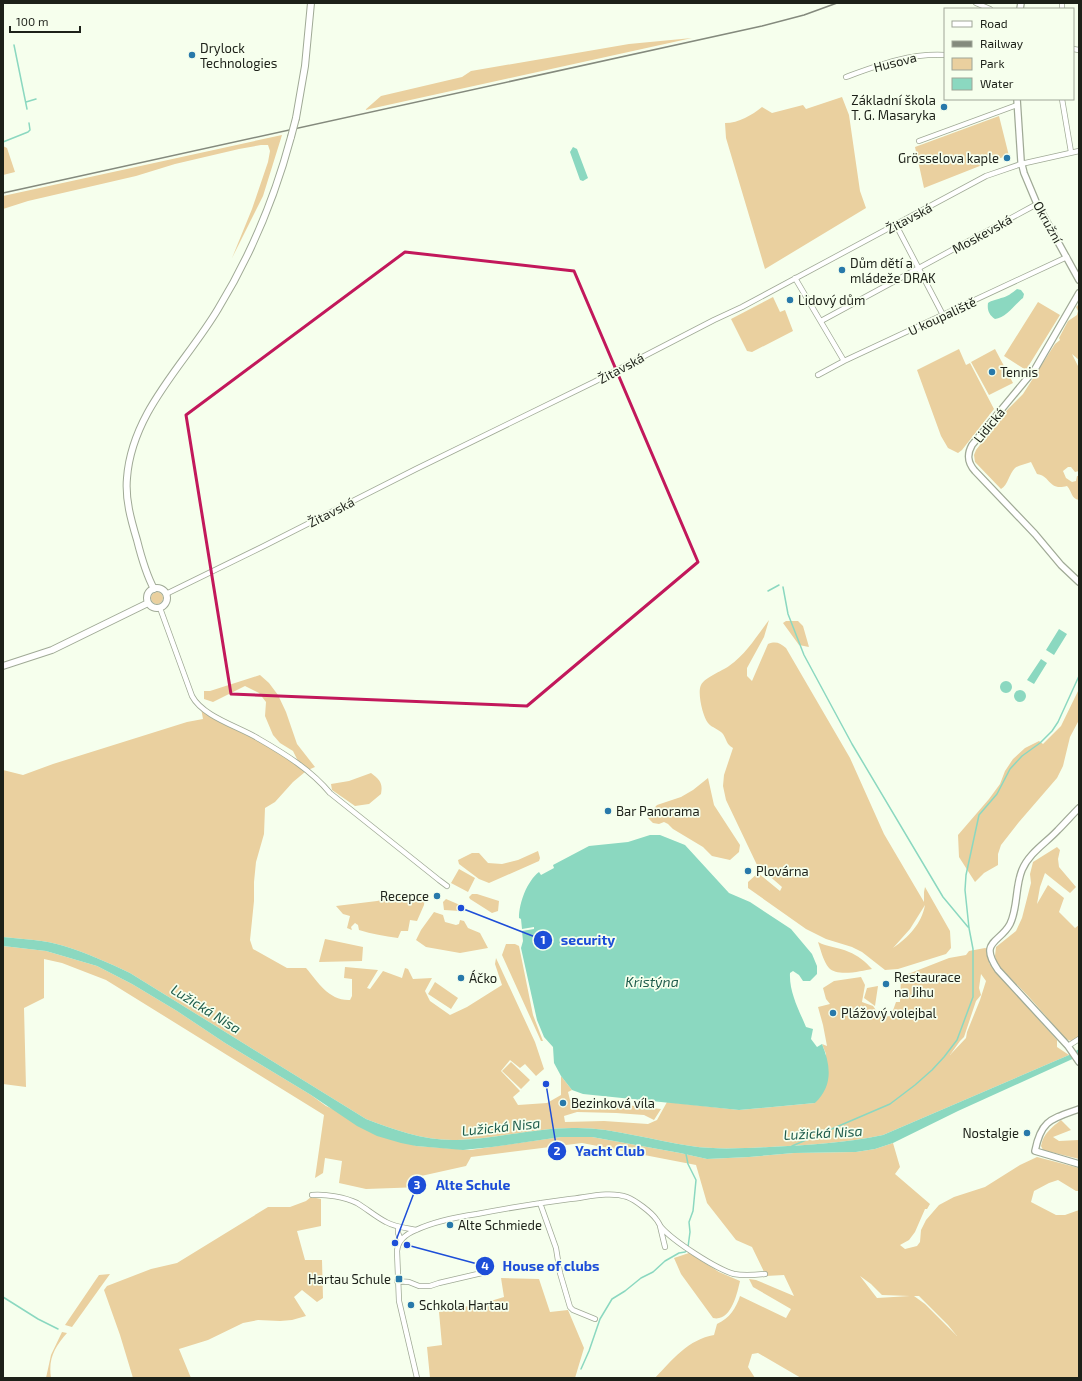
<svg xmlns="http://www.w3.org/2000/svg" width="1082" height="1381" font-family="'Exo 2',sans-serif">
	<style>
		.green { fill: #ead09f; fill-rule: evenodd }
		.water { fill: #8bd8c0 }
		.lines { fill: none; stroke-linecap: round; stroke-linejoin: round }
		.stream { stroke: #8bd8c0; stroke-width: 1.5 }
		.minor-casing { stroke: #a0aa96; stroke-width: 6 }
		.tertiary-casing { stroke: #a0aa96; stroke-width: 8 }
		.secondary-casing { stroke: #a0aa96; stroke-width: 8 }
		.minor { stroke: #fff; stroke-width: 4.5 }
		.tertiary { stroke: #fff; stroke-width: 5.5 }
		.secondary { stroke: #fff; stroke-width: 6 }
		.rail { stroke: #848a7d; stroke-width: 1.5 }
		.secondary-bridge-casing { stroke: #a0aa96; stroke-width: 8; stroke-linecap: butt }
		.secondary-bridge { stroke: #fff; stroke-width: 6 }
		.marked { fill: none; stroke: #c2185b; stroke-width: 3; stroke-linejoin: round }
		.poi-dot { fill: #2879aa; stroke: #f6ffed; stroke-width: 1.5 }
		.labels { text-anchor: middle; stroke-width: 3.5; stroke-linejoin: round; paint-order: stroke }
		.poi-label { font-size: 13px; fill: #1d2119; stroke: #f6ffed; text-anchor: start }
		.street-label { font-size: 13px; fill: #1d2119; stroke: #f6ffed }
		.water-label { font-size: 14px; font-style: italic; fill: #1f5d4d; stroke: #f6ffed }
		.leader { fill: none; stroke: #1d4ed8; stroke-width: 1.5 }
		.callout-dot { fill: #1d4ed8; stroke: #f6ffed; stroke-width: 1.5 }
		.mark-label { font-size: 12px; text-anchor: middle; font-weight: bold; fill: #fff }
		.callout-label { font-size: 14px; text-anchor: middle; font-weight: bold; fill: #1d4ed8; stroke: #f6ffed; stroke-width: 3.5; stroke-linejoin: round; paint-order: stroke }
	</style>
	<rect width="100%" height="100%" fill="#f6ffed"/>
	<path class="green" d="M692,38l-327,72 16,-14 81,-19 9,-6 158,-27z
		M842,97l7,18 11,76 6,17 -101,61 -39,-131 -1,-15c14,0 27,-8 37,-16l10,6 31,-8 3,4z
		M999,116l10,40 -9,2 -76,30 -9,-41z
		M282,135l-19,61 -31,62 20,-49 16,-47 2,-11 -2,-6h-7l-22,4 -64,15 -39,12 -108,25 -25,8v-13z
		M3,146l4,2 8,24 -12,3z
		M773,297l7,15 5,-2 8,21 -41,21 -5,-1 -16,-32z
		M1038,302l22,13 -34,55 -22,-14z
		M1079,304v56l-7,-6 7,14v103l-4,1 -4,-5h-3l-5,4 3,7 6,4 4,-1 1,-5h2v24c-8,-1 -7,-9 -12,-14 -19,5 -16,-10 -30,-12l-6,-12c-5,2 -12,3 -16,6 -6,6 -7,17 -14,21l-26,-27 -1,-7 2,-5 32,-41 15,-15 32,-50 5,-4 -1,-2 9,-17 9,-6 1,-4 -2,-4z
		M959,349l7,16 4,-2 24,46 -32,41 -4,3 -10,-5 -7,-12 -24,-66z
		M995,349l18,34 -24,12 -18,-33z
		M151 598a6 6 0 1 1 12 0a6 6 0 1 1-12 0Z
		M769,620l-5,17 -17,31v8l5,5 16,-37c8,-3 12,-1 18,4l64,110 34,76 40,68v-10l1,-5 25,44 1,17 -5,6 -48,15 -13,1 -23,-18 -10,-5 -26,-8 -20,-10 -58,-41v-6l10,-9 22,18 2,-4 -25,-22 -31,-65 -3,-14 1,-11 9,-27c-7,-4 -6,-8 -10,-14 -4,-5 -11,-6 -15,-11 -5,-6 -11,-30 -7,-38 3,-7 21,-14 28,-19 17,-12 27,-29 40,-46zM925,905c-3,18 -17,33 -32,43l17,-19z
		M786,621h12l5,5 6,21 -10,-2 -16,-22z
		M260,675l9,8 9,12 8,17 11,32 18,23 -7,3 -9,-7 -6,-12 -13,-8 -7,-8 -8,-19 1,-14 -7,-9 -14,-7 -32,16 -9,-3v-8h6z
		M1079,689v31l-9,17 -7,29 -6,12 -38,44 -18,23 -3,9v11l-14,8 -9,9 -16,-25 -1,-22 31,-36 11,-15 5,-13 8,-12 12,-11 14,-7 4,3 18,-18z
		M201,708l56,31 40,26 8,7 -12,10 -18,20 -10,6 -1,26 -8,28 -2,20v19l-4,39 3,9 34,19h19c12,14 23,33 44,32l2,-4v-17l-8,-1 1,-11 33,3 -11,18 3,1 13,-18 19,7 3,-10 3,1 5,10 19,-1 -7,13 5,10 20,14 17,-8 35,-22 -7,-21 1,-6 39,84 9,27 -8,7 -11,-12 -5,4 -10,-8 -9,11 19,20 -7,6 5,8 29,-2 14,-8v-19l11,14 -4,2 2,8 31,2 60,7 -7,11 -10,-5 -28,-2 -39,-1 -13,4 1,6 39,-1 44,3 9,-4 10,-18 72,8 76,-7 11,-49 -4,-10 5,2 -4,-21 -5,-18 12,-3 -4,-5 -3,-11 11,-7 27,-4 4,8 -3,17 11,4 8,11 10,-1 5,-14h4l1,-25 2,-1 46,-18 17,-3 3,-4 16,-3 3,1 3,13 -2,1 8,10 60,67v7l12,8 -186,80c-37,8 -76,10 -114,12 -26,1 -52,3 -78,-1 -37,-5 -76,-18 -114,-18 -40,-1 -80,11 -120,12 -32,1 -62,-10 -91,-21l-236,-146c-21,-10 -43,-20 -66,-27 -19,-6 -41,-7 -61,-9v-167l20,5 30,-11 134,-42 16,-3zM981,974l5,7 -6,19 -13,32 -1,6 -16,17 10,-14 4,-4 12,-36 5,-6 -2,-7z
		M371,773c9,7 12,10 10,21l-12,10 -14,2 -23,-16 -1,-6 18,-3z
		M708,778l6,27 26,40 -1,7 -9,8 -18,-4 -9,-9 -30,-18 -5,-5 -4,-2 -5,2 -6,-1 -5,-5 1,-4 8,-9 24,-8 12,-7z
		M1057,847l3,3 -2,9 1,8 17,20 -6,6 -25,-20 -5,14 -3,17 11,-19 16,13 -5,14 16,16 4,-3v113l-8,3 -5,-2 -37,-42 -32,-33 -2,-8 1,-9 20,-16 6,-13 9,-35 -1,-9 3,-12z
		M538,851l2,7 -1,3 -50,22 -10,-4 -20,-15 -1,-4 14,-7h7l9,10 14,1 16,-4z
		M459,869l16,9 -7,14 -17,-9z
		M472,894h5l22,7 -1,10 -6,2 -22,-14 -1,-2z
		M399,896l26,1 -1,8 -7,16 -7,-1 -2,11h-7l-3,7c-14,-2 -26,-4 -39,-8l-1,-5 -3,-2 -4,4 1,3 -5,-2 3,-12 -7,-2 -7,-8 41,-5z
		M446,899l14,6v6l-16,-1 -1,-8z
		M434,912l9,3 2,7 11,3 3,-1 1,-4 4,1 4,7 12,5 8,15 -28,5 -34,-6 -10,-7 5,-10z
		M325,939l38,8 -1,14 -43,1z
		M818,942c9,5 20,5 31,10 8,3 17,10 23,17 -10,2 -35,8 -43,-1 -6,-7 -8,-18 -11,-26z
		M506,944h9l4,2 14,69 10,26h-2l-39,-86z
		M3,946l43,5 51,15 35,18 45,27 48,32 86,52 15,11 90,40 54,4 91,-13h31l88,16 27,6 42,-2 45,-4 62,-1 19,-3 18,-6 7,24 -5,7 35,30 -3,5h-2l-10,23 -6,8 -9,5 5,4 12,-3 3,-4 1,-12 5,-10 13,-15 15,-8 31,-10 35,-22 17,-8 42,11v23h-3l-18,-11 -9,3 -15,8 -3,11 25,13h9l14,-5v168h-278l-43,-25 -6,1 -4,13 7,11h-100c17,-18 34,-39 59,-43l3,-11c13,-6 19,-16 23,-28l46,22 5,-9 -38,-22 -4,-8 7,1 38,16 -10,-21 -18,1 -14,-29 -16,-7 -29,-37 -11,-38 -114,-22 -111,14 -5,9 -45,10 1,11 -56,2 -27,-6 3,-22 -17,-3 -2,15 -8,5 9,-63 -218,-135 -44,-17 -18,-4v39l-20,10 2,79 -23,-3zM860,1276l11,8 11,11 28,1 -33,2zM914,1296h5l29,29 9,11 -32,-32z
		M435,982l23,16 -7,11 -23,-15z
		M878,986l-3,20 -11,-8 3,-10z
		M511,1062l19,18 -9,9 -19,-18z
		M1061,1120l10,10 -18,7 6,4 20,-1v19l-36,-9 -2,-4c2,-12 11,-19 20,-26z
		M311,1197l10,2v27l-24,5 8,29h17l1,38 -6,4 -15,-12 -8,7 12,19 -14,4 -12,1 -22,-1 -15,3 -35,17 -29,9 12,29h-58l-13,-43 -16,-45 3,-4 44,-17 26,-6 91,-56h22l16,-6z
		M689,1253l30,19 21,9c-3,13 -9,41 -27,37l-32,-44 -7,-16z
		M110,1274l-38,53 -7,-2 34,-50z
		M501,1278l38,1 11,33 18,-2 16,38 -9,30h-145l-3,-31 15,-2 -3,-33 45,-9 20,-6z
		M62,1332l5,1c-12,14 -19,25 -16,45h-5l5,-23z"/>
	<path class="water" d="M573,147l4,2 11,29 -5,3 -3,-1 -10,-28z
		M1017,289l4,1 3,4 -1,4c-8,6 -17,20 -28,21 -6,-4 -8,-9 -7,-16 4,-3 8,-3 13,-5 6,-1 11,-5 16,-9z
		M1059,629l8,5 -13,21 -8,-5z
		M1041,659l6,4 -13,21 -7,-4z
		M1000 687a6 6 0 1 1 12 0a6 6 0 1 1-12 0Z
		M1014 696a6 6 0 1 1 12 0a6 6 0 1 1-12 0Z
		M650,835h10l25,10 44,48 21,9 41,27 21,25 5,12v8l-7,7h-7l-4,-6 -6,-4 -3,2c-1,19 9,37 16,54l7,2 -2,10 6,8 5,-3c9,22 11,42 -7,59l-76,7 -156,-16 -11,-4 -11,-14 -7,-13 -1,-16 -9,-10 -7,-17 -16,-72 2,-7 -1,-10 12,-2v-2l-12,2 -1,-10 -2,-1c0,-15 8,-37 20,-46l2,3 13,-7 -1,-3 36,-19 39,-4z
		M3,937c20,2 42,3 61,9 23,7 45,17 66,27l236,146c29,11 59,22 91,21 40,-1 80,-13 120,-12 38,0 77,13 114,18 26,4 52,2 78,1 38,-2 77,-4 114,-12l186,-80 10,-6v7l-121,55 -65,32 -18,6 -19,3 -62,1 -45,4 -42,2 -27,-6 -88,-16h-31l-69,10 -29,3 -47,-4 -15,-3 -24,-7 -20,-10 -46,-31 -86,-52 -48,-32 -45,-27 -35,-18 -51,-15 -43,-5z"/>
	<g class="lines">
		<path class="stream" d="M14,45l13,64
			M26,102l10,-3
			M3,142l25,-10 2,-2 -1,-7
			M783,587l5,27 16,41 48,89 91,153 25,30
			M768,591l11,-6
			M792,1146l98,-42 25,-19 17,-15 12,-13 13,-17 16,-43v-48l-4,-21 -4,-38 1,-15 13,-60 18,-21 13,-25 12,-13 18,-13 12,-12 6,-9 21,-46
			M686,1154l2,10 8,16 -3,31 -4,11 1,10 -2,15
			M3,1297l35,22 20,10
			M581,1369l8,-18 11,-32 12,-20 13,-8 16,-13 12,-6 12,-11 14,-8 6,-1 2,-2"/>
		<defs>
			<path id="minor" d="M976,3l14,6
				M1062,9v-6
				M1073,49l6,1
				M846,77c33,-12 64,-24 99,-22
				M1062,99l9,53
				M919,141l98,-36
				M896,225l47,90
				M795,278l49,83
				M821,321l216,-117
				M818,375l26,-14 223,-104
				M166,594l98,-48 152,-77 178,-87 120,-62 28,-13 244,-131 35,-12 58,-13
				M160,608l32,88c11,21 48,31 67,43 26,15 52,31 71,54l109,87 8,6
				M1068,1046l11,-7
				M312,1195c14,-1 33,2 45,8 10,6 19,14 29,19 9,5 20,6 30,8
				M540,1203l16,45 4,25 10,34 3,3 22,9
				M660,1226l5,21
				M398,1227v6l3,7
				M397,1281l12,1 10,4h11l9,-3 47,-11
				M417,1378l-18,-77 -2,-50c1,-11 9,-17 19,-21 19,-9 41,-13 61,-16 31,-6 62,-11 93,-15 18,-2 40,-8 57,-2 8,3 24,15 29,22 2,2 3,5 5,8 12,14 55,42 73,47 10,2 21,1 31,0"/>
			<path id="tertiary" d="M1020,9l1,-6
				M1017,99l4,62 3,12 13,31 42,76
				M1079,293l-44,76 -63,76c-5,9 -5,17 3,26l60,63 26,31 18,17
				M1079,808c-7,7 -14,15 -21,22 -12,13 -29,23 -36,40 -7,17 -4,38 -12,54 -10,19 -32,17 -12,46l70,76 11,16
				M1079,1109c-28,10 -38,11 -44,42l44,13"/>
			<path id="secondary" d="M296,118l9,-52 6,-63
				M147 598a10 10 0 1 1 20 0a10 10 0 1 1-20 0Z
				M154,589c-8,-15 -13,-33 -17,-49 -6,-20 -12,-41 -10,-62 5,-67 59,-115 91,-169 33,-54 57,-112 73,-172
				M3,666l49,-16 96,-47"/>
		</defs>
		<use href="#minor" class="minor-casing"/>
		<use href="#tertiary" class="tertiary-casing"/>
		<use href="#secondary" class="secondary-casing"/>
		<use href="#minor" class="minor"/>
		<use href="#tertiary" class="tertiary"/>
		<use href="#secondary" class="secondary"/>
		<path class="rail" d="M3,193l759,-167 42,-11 33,-12"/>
		<defs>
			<path id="secondary-bridge" d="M291,137l5,-19"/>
		</defs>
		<use href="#secondary-bridge" class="secondary-bridge-casing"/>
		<use href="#secondary-bridge" class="secondary-bridge"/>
	</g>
	<path class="marked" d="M405,252l169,19 124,291 -171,144 -296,-12 -45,-279z"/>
	<g class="poi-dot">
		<circle cx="192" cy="55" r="4"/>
		<circle cx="944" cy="107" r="4"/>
		<circle cx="1007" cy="158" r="4"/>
		<circle cx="842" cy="270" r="4"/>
		<circle cx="790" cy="300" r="4"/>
		<circle cx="992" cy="372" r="4"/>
		<circle cx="608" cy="811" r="4"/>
		<circle cx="748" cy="871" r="4"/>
		<circle cx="437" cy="896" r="4"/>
		<circle cx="461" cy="978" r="4"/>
		<circle cx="886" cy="984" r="4"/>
		<circle cx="833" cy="1013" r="4"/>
		<circle cx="563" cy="1103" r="4"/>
		<circle cx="1027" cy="1133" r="4"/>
		<circle cx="450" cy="1225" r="4"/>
		<rect x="395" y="1275" width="8" height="8" rx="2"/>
		<circle cx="411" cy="1305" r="4"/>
	</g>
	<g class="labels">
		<g class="poi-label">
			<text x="200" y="53">Drylock<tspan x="200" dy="15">Technologies</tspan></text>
			<text x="936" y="105" text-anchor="end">Základní škola<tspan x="936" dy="15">T. G. Masaryka</tspan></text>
			<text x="999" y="163" text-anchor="end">Grösselova kaple</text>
			<text x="850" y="268">Dům dětí a<tspan x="850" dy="15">mládeže DRAK</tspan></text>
			<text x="798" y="305">Lidový dům</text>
			<text x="1000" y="377">Tennis</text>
			<text x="616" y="816">Bar Panorama</text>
			<text x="756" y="876">Plovárna</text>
			<text x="429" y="901" text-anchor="end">Recepce</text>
			<text x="894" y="982">Restaurace<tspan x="894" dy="15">na Jihu</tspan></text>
			<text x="469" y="983">Áčko</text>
			<text x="841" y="1018">Plážový volejbal</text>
			<text x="571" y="1108">Bezinková víla</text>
			<text x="1019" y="1138" text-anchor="end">Nostalgie</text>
			<text x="458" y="1230">Alte Schmiede</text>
			<text x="391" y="1284" text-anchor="end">Hartau Schule</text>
			<text x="419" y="1310">Schkola Hartau</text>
		</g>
		<g class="street-label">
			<text transform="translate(895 62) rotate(-14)" y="5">Husova</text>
			<text transform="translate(909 218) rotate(-28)" y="5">Žitavská</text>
			<text transform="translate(1048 222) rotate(61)" y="5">Okružní</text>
			<text transform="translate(982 234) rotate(-29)" y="5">Moskevská</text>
			<text transform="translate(942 316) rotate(-25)" y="5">U koupaliště</text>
			<text transform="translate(621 368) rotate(-28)" y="5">Žitavská</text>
			<text transform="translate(989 425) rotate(-51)" y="5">Lidická</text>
			<text transform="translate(331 512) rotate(-27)" y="5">Žitavská</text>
		</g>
		<g class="water-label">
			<text x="652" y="987">Kristýna</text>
			<text transform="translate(206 1009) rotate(32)" y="5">Lužická Nisa</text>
			<text transform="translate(501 1127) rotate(-6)" y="5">Lužická Nisa</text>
			<text transform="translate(823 1133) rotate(-3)" y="5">Lužická Nisa</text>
		</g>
	</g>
	<path class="leader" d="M461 908L543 940M546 1084L557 1151M395 1243L417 1185M407 1245L485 1266"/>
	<g class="callout-dot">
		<circle cx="461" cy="908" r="4"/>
		<circle cx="546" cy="1084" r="4"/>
		<circle cx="395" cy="1243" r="4"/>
		<circle cx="407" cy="1245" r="4"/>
		<circle cx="543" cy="940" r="10"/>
		<circle cx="557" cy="1151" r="10"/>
		<circle cx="417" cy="1185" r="10"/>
		<circle cx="485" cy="1266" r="10"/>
	</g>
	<g class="mark-label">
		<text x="543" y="944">1</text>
		<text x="557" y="1155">2</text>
		<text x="417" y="1189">3</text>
		<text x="485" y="1270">4</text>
	</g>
	<g class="callout-label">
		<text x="588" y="945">security</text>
		<text x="610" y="1156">Yacht Club</text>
		<text x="473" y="1190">Alte Schule</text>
		<text x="551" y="1271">House of clubs</text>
	</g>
	<rect width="1082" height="1381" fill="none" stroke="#1d2119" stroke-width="8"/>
	<rect x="944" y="8" width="130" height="92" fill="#f6ffed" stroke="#9fa698"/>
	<rect x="952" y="21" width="20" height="6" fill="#ffffff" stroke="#9fa698"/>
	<text x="980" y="28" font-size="12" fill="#1d2119">Road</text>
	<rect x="952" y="41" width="20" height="6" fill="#848a7d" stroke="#9fa698"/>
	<text x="980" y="48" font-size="12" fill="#1d2119">Railway</text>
	<rect x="952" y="58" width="20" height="12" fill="#ead09f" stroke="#9fa698"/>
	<text x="980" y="68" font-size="12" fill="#1d2119">Park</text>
	<rect x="952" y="78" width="20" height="12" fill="#8bd8c0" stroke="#9fa698"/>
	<text x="980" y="88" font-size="12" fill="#1d2119">Water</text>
	<path d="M10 26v6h70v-6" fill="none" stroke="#1d2119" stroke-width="2"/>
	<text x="16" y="26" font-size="12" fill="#1d2119" stroke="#f6ffed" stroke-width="3" paint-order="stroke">100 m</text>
</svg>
